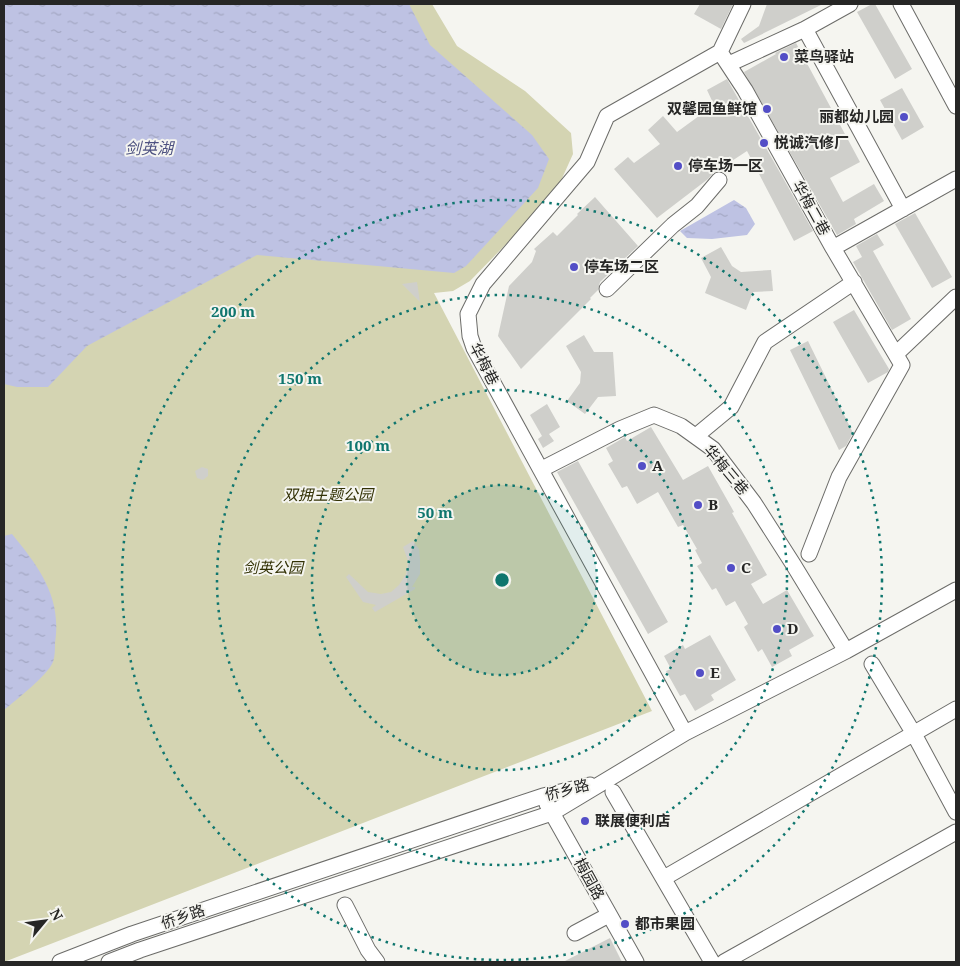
<svg xmlns="http://www.w3.org/2000/svg" width="960" height="966" font-family="'Noto Serif','Noto Sans SC',serif">
	<style>
		.green { fill: #d4d4b2 }
		.water { fill: url(#water-ripples) }
		.building { fill: #cfcfcb }
		.lines { fill: none; stroke-linecap: round; stroke-linejoin: round }
		.minor-casing { stroke: #6c6c69; stroke-width: 17 }
		.minor { stroke: #fff; stroke-width: 15 }
		.ring { fill: none; stroke: #0f766e; stroke-width: 2.5; stroke-dasharray: 2.5 5 }
		.poi-dot { fill: #534ec6; stroke: #f5f5f0; stroke-width: 2 }
		.labels { text-anchor: middle; stroke-width: 4; stroke-linejoin: round; paint-order: stroke }
		.poi-label { font-size: 15px; font-weight: bold; fill: #262625; stroke: #f5f5f0; text-anchor: start }
		.street-label { font-size: 15px; fill: #262625; stroke: #f5f5f0 }
		.park-label { font-size: 15px; font-style: italic; fill: #333205; stroke: #f5f5f0 }
		.water-label { font-size: 16px; font-style: italic; fill: #4e5281; stroke: #f5f5f0 }
		.centre { fill: #0f766e; stroke: #f5f5f0; stroke-width: 2.5 }
		.ring-label { font-size: 15px; text-anchor: middle; font-weight: bold; fill: #0f766e; stroke: #f5f5f0; stroke-width: 4; stroke-linejoin: round; paint-order: stroke }
	</style>
	<defs>
		<pattern id="water-ripples" width="26" height="14" patternUnits="userSpaceOnUse" patternTransform="scale(1.25)"><rect width="26" height="14" fill="#bec2e3"/><path d="M2 4q2-2 4 0t4 0M15 11q2-2 4 0t4 0" fill="none" stroke="#a3a7c3"/></pattern>
	</defs>
	<rect width="100%" height="100%" fill="#f5f5f0"/>
	<path class="green" d="M4,4h428l25,42 68,45 46,42 2,21 -18,40 -85,87 -17,10 -19,2 218,418 -648,251z"/>
	<path class="water" d="M4,4h405l21,41 102,90 17,24 -11,29 -72,78 -12,7 -197,-18 -170,91 -39,41h-31l-13,-3z
		M734,200l12,8 9,16 -8,11 -35,4 -25,-1 -7,-7z
		M12,534c27,33 50,63 43,109 0,6 0,13 -2,19 -6,14 -37,38 -49,48v-174z"/>
	<path class="building" d="M700,4h33l-12,25 -27,-15z
		M767,4h56l-79,39 -3,-4 18,-13z
		M872,4h3l37,65 -17,10 -38,-67z
		M796,43l64,119 -30,16 13,24 31,-18 10,17 -30,18 2,5 -19,11 -93,-163 32,-18 -1,-1z
		M727,79l86,152 -19,10 -47,-90 -35,23 -4,5 -51,39 -43,-49 14,-12 6,6 26,-19 -12,-14 15,-14 14,16 37,-27 -7,-15z
		M902,88l22,39 -22,13 -22,-40z
		M595,197l43,49 -38,36 -2,8 -8,8 1,1 -70,70 -23,-33 11,-50 23,-24 4,-11 -2,-2 19,-17 4,4 21,-21 -1,-1z
		M915,213l37,64 -20,11 -37,-64z
		M877,234l7,11 -11,6 38,68 -19,11 -39,-68 9,-5 -6,-11z
		M721,247l11,19 9,6 30,-2 2,21 -20,1 -7,18 -41,-17 6,-16 -10,-19z
		M417,282l3,20 -18,-18z
		M854,310l35,59 -1,3 -20,11 -35,-61z
		M584,335l10,17h19l3,44 -18,1 -13,17 -18,-13 13,-18 1,-11 -15,-26z
		M808,341l45,92 -7,13 -7,4 -49,-100z
		M547,404l13,23 -11,7 5,7 -11,7 -5,-9 4,-3 -12,-21z
		M651,427l32,53 25,-14 26,46 -2,1 35,62 -16,9 12,20 24,-14 27,46 -25,14 3,6 -20,11 -10,-18 -4,3 -14,-25 4,-3 -13,-23 -9,5 -10,-18 -4,2 -15,-24 5,-3 -7,-13 2,-1 -14,-24 -5,2 -20,-35 -21,12 -10,-18 -5,2 -14,-24 5,-3 -7,-13 19,-11 2,4z
		M578,461l90,161 -20,12 -91,-162z
		M202,467l6,2v7l-5,4 -6,-2 -2,-7z
		M413,541l6,8 1,11v14l-8,13h3v2l-40,23 -3,-4 4,-3 -13,-3 -17,-25 3,-3 19,18 13,2 10,-2 8,-7 7,-11 2,-13 -5,-14z
		M710,635l26,45 -25,15 3,5 -19,11 -10,-17 -5,2 -14,-25 5,-2 -7,-13 19,-11 2,4z
		M610,938l12,24h-59z"/>
	<g class="lines">
		<defs>
			<path id="minor" d="M901,4l55,102
				M805,29l98,180
				M720,52l25,38 88,158 69,117 -63,112 -30,77
				M729,64l76,-35 45,-25
				M833,248l123,-69
				M607,289l66,-64 24,-19 22,-26
				M896,354l60,-57
				M696,436l35,-29 34,-65 89,-60
				M542,469l78,-40 34,-14 27,11 32,23 41,54 39,61 53,87
				M872,664l42,70 42,78
				M685,733l-211,-385 -4,-12 -2,-22 15,-30 104,-122 20,-46 113,-64 23,-48
				M613,792l99,170
				M547,804l89,158
				M664,878l292,-169
				M345,905l23,45 9,12
				M575,933l30,-16
				M60,962l72,-28 411,-138 47,-11
				M109,962l31,-12 412,-137 133,-80 161,-82 110,-61
				M724,962l232,-130"/>
		</defs>
		<use href="#minor" class="minor-casing"/>
		<use href="#minor" class="minor"/>
	</g>
	<circle cx="502" cy="580" r="95" fill="#0f766e" fill-opacity=".12"/>
	<g class="ring">
		<circle cx="502" cy="580" r="95"/>
		<circle cx="502" cy="580" r="190"/>
		<circle cx="502" cy="580" r="285"/>
		<circle cx="502" cy="580" r="380"/>
	</g>
	<g class="poi-dot">
		<circle cx="784" cy="57" r="5"/>
		<circle cx="767" cy="109" r="5"/>
		<circle cx="904" cy="117" r="5"/>
		<circle cx="764" cy="143" r="5"/>
		<circle cx="678" cy="166" r="5"/>
		<circle cx="574" cy="267" r="5"/>
		<circle cx="642" cy="466" r="5"/>
		<circle cx="698" cy="505" r="5"/>
		<circle cx="731" cy="568" r="5"/>
		<circle cx="777" cy="629" r="5"/>
		<circle cx="700" cy="673" r="5"/>
		<circle cx="585" cy="821" r="5"/>
		<circle cx="625" cy="924" r="5"/>
	</g>
	<g class="labels">
		<g class="poi-label">
			<text x="794" y="62">菜鸟驿站</text>
			<text x="757" y="114" text-anchor="end">双馨园鱼鲜馆</text>
			<text x="894" y="122" text-anchor="end">丽都幼儿园</text>
			<text x="774" y="148">悦诚汽修厂</text>
			<text x="688" y="171">停车场一区</text>
			<text x="584" y="272">停车场二区</text>
			<text x="652" y="471">A</text>
			<text x="708" y="510">B</text>
			<text x="741" y="573">C</text>
			<text x="787" y="634">D</text>
			<text x="710" y="678">E</text>
			<text x="595" y="826">联展便利店</text>
			<text x="635" y="929">都市果园</text>
		</g>
		<g class="street-label">
			<text transform="translate(811 208) rotate(61)" y="5">华梅二巷</text>
			<text transform="translate(484 364) rotate(63)" y="5">华梅巷</text>
			<text transform="translate(726 470) rotate(50)" y="5">华梅三巷</text>
			<text transform="translate(567 790) rotate(-14)" y="5">侨乡路</text>
			<text transform="translate(589 879) rotate(61)" y="5">梅园路</text>
			<text transform="translate(183 917) rotate(-19)" y="5">侨乡路</text>
		</g>
		<g class="park-label">
			<text x="328" y="500">双拥主题公园</text>
			<text x="273" y="573">剑英公园</text>
		</g>
		<g class="water-label">
			<text x="149" y="154">剑英湖</text>
		</g>
	</g>
	<circle cx="502" cy="580" r="8" class="centre"/>
	<g class="ring-label">
		<text x="233" y="317">200 m</text>
		<text x="300" y="384">150 m</text>
		<text x="368" y="451">100 m</text>
		<text x="435" y="518">50 m</text>
	</g>
	<rect width="960" height="966" fill="none" stroke="#262625" stroke-width="10"/>
	<g transform="translate(45 921) rotate(61)" stroke="#f5f5f0" stroke-width="4" paint-order="stroke">
	<path d="M0-4L9 19L0 12L-9 19Z" fill="#262625"/>
	<text y="-8" font-size="14" font-weight="bold" text-anchor="middle" fill="#262625">N</text>
	</g>
</svg>
